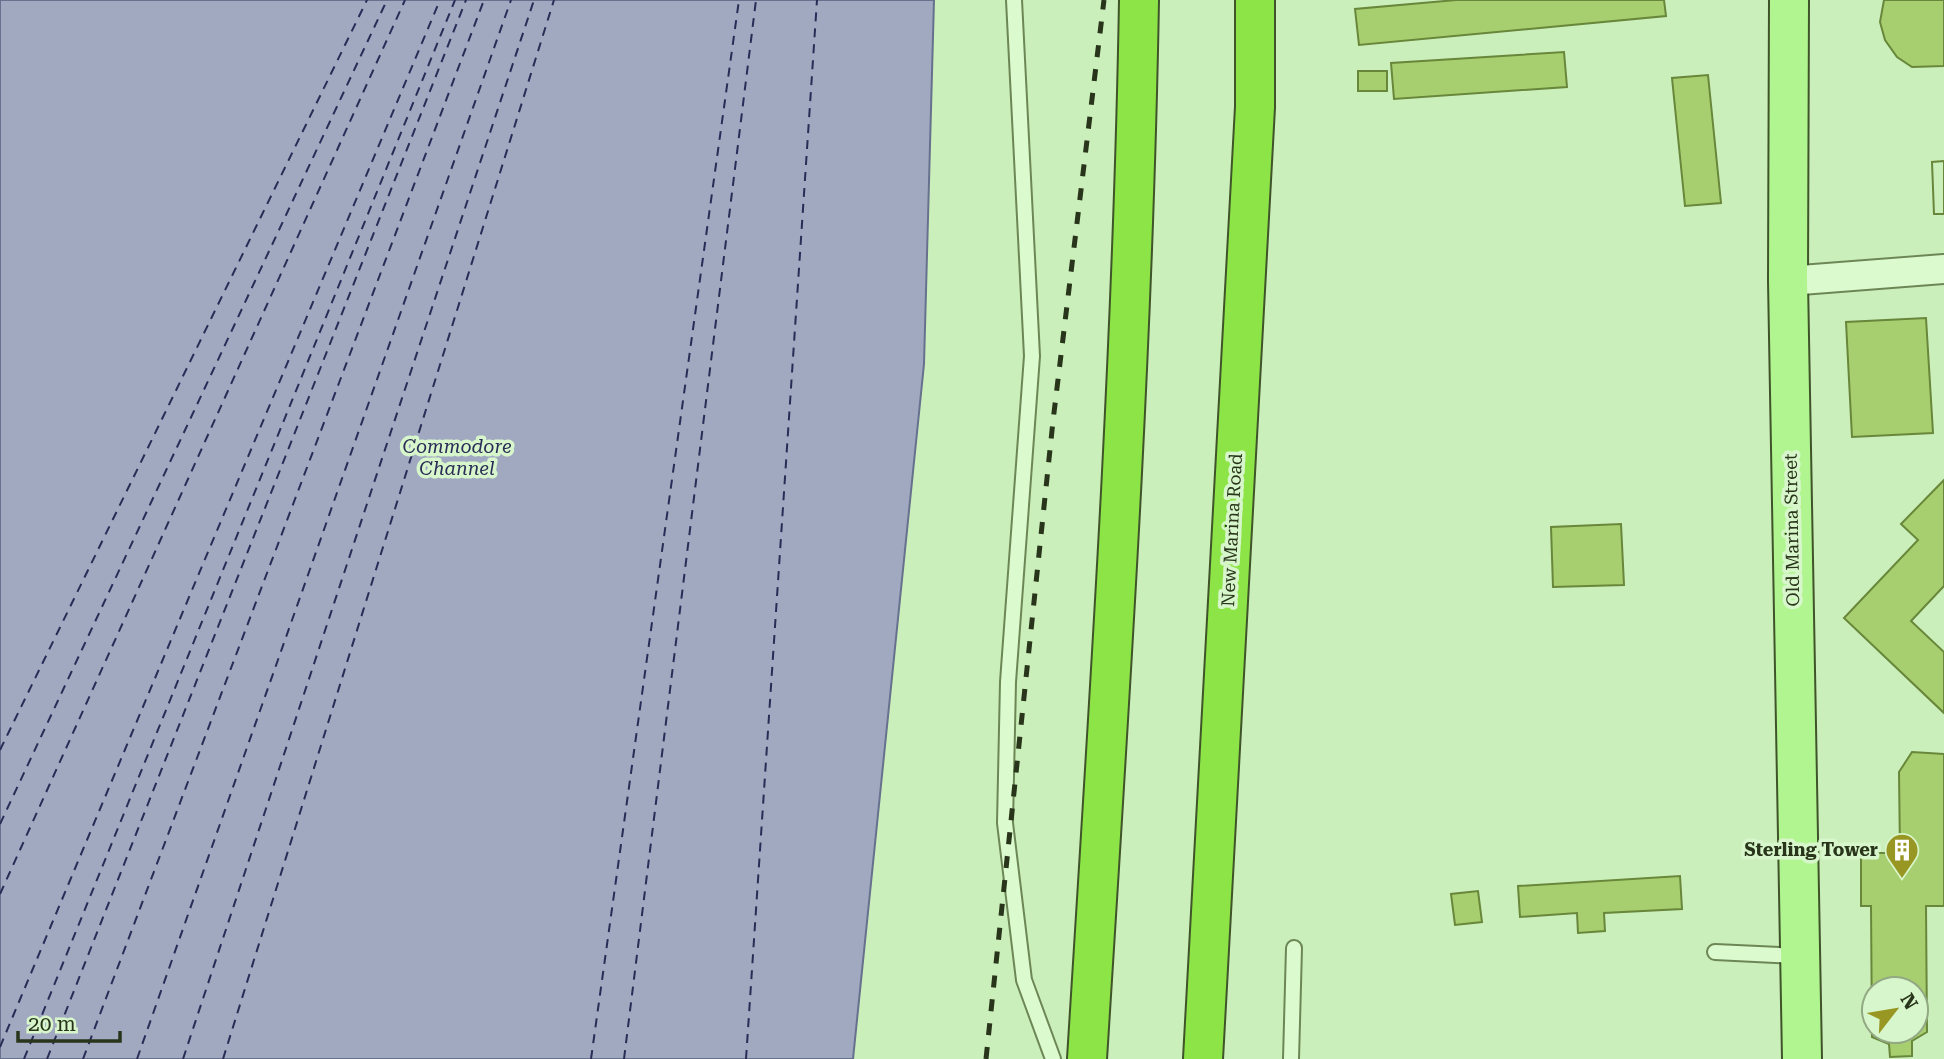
<svg xmlns="http://www.w3.org/2000/svg" width="1944" height="1059" font-family="'Roboto Serif',serif">
	<style>
		.water { fill: #a0a9c0; stroke: #67718d; stroke-width: 2 }
		.lines { fill: none; stroke-linecap: round; stroke-linejoin: round }
		.ferry { stroke: #292c56; stroke-width: 2; stroke-dasharray: 9 7; stroke-linecap: butt }
		.building { fill: #a7cf6f; stroke: #68873a; stroke-width: 2; fill-rule: evenodd }
		.service-casing { stroke: #6c8755; stroke-width: 18 }
		.minor-casing { stroke: #6c8755; stroke-width: 32 }
		.primary-casing { stroke: #40542a; stroke-width: 42 }
		.motorway-casing { stroke: #40542a; stroke-width: 42 }
		.service { stroke: #dbface; stroke-width: 14 }
		.minor { stroke: #dbface; stroke-width: 28 }
		.primary { stroke: #b0f590; stroke-width: 38 }
		.motorway { stroke: #8ce446; stroke-width: 38 }
		.rail { stroke: #28351a; stroke-width: 5; stroke-dasharray: 12 12; stroke-linecap: butt }
		.labels { text-anchor: middle; stroke-width: 7; stroke-linejoin: round; paint-order: stroke }
		.street-label { font-size: 18px; fill: #28351a; stroke: #d8f6cb }
		.poi-label { font-size: 18px; font-weight: bold; fill: #28351a; stroke: #d8f6cb; text-anchor: end }
		.water-label { font-size: 19px; font-style: italic; fill: #292c56; stroke: #d8f6cb }
	</style>
	<rect width="100%" height="100%" fill="#cbefbb"/>
	<path class="water" d="M0,0h934l-10,364 -71,695h-853z"/>
	<g class="lines">
		<path class="ferry" d="M0,750l367,-750
			M0,824l387,-824
			M0,894l405,-894
			M0,1047l440,-1047
			M24,1059l431,-1059
			M47,1059l419,-1059
			M83,1059l401,-1059
			M137,1059l374,-1059
			M183,1059l351,-1059
			M223,1059l331,-1059
			M591,1059l148,-1059
			M624,1059l132,-1059
			M746,1059l71,-1059"/>
	</g>
	<path class="building" d="M1456,0h208l2,16 -307,29 -4,-36z
		M1884,0h60v66l-32,1 -15,-10 -12,-17 -5,-18z
		M1564,52l3,35 -173,12 -3,-36z
		M1358,71h29v20h-29z
		M1708,75l13,128 -36,3 -13,-128z
		M1944,161v53h-10l-2,-52z
		M1944,161v53h-10l-2,-52z
		M1926,318l7,115 -81,4 -6,-115z
		M1944,480v106l-33,35 33,31v61l-100,-95 74,-78 -17,-16z
		M1621,524l3,61 -71,2 -2,-60z
		M1912,752l32,2v152h-18l1,126 -15,9v15l-22,1 -1,-13 -17,-7 -1,-131h-10v-53h39l-1,-81zM1874,989h42v42h-42z
		M1680,876l2,33 -78,4 1,18 -27,2 -1,-20 -57,4 -2,-31z
		M1478,891l4,31 -27,3 -4,-31z"/>
	<g class="lines">
		<defs>
			<path id="service" d="M1014,0l18,356 -24,326 -3,141 19,157 29,79
				M1715,952l83,4
				M1291,1059l3,-111"/>
			<path id="minor" d="M1788,281l156,-12"/>
			<path id="primary" d="M1789,0l-1,281 14,778"/>
			<path id="motorway" d="M1087,1059c22,-353 46,-706 52,-1059
				M1203,1059l52,-952v-107"/>
		</defs>
		<use href="#service" class="service-casing"/>
		<use href="#minor" class="minor-casing"/>
		<use href="#primary" class="primary-casing"/>
		<use href="#motorway" class="motorway-casing"/>
		<use href="#service" class="service"/>
		<use href="#minor" class="minor"/>
		<use href="#primary" class="primary"/>
		<use href="#motorway" class="motorway"/>
		<path class="rail" d="M986,1059l67,-638 51,-421"/>
	</g>
	<defs>
		<symbol id="building-pin" viewBox="-11 -11 22 30"><path d="M0 17L-7.5 6A9.5 9.5 0 1 1 7.5 6Z" fill="#989723" stroke="#d8f6cb"/><path d="M-4-6H4V6H1V3H-1V6H-4ZM-2.5-4.3h1.7v1.8h-1.7ZM.8-4.3h1.7v1.8H.8ZM-2.5-1h1.7V.8h-1.7ZM.8-1h1.7V.8H.8Z" fill="#fff"/></symbol>
	</defs>
	<g fill-rule="evenodd">
		<use href="#building-pin" x="1883" y="831" width="38" height="52"/>
	</g>
	<g class="labels">
		<g class="street-label">
			<text transform="translate(1232 530) rotate(-87)" y="6">New Marina Road</text>
			<text transform="translate(1792 530) rotate(-91)" y="6">Old Marina Street</text>
		</g>
		<g class="poi-label">
			<text x="1878" y="856">Sterling Tower</text>
		</g>
		<g class="water-label">
			<text x="457" y="453">Commodore<tspan x="457" dy="22">Channel</tspan></text>
		</g>
	</g>
	<g transform="translate(1895 1010) rotate(59)"><circle r="33" fill="#d8f6cb" stroke="#92a984" stroke-width="2"/>
	<path d="M0-5L12 26L0 18L-12 26Z" fill="#989723"/>
	<text y="-10" font-size="19" font-weight="bold" text-anchor="middle" fill="#28351a">N</text>
	</g>
	<path d="M18 1031v10h102v-10" fill="none" stroke="#28351a" stroke-width="3.5"/>
	<text x="28" y="1031" font-size="21" fill="#28351a" stroke="#d8f6cb" stroke-width="5" paint-order="stroke">20 m</text>
</svg>
